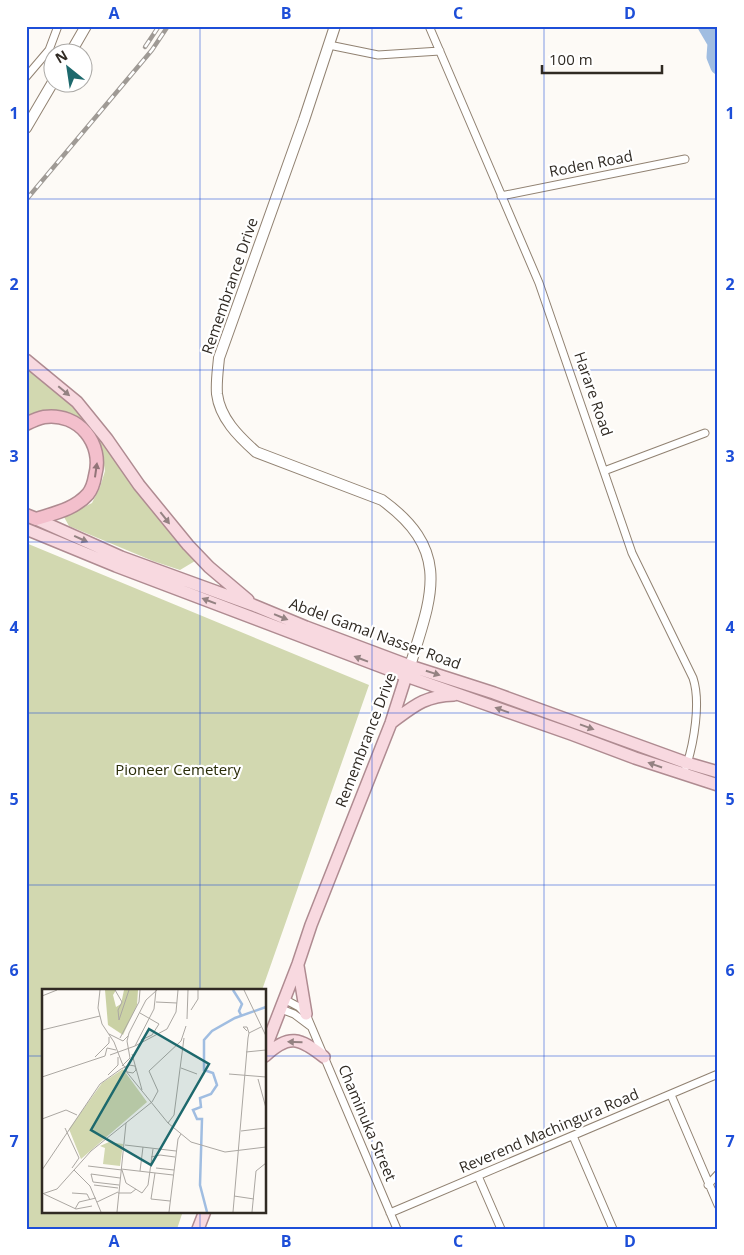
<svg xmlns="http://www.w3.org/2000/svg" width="744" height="1255" font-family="'Open Sans',sans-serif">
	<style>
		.green { fill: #d2d8b0 }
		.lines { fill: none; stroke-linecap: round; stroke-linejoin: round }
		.river { stroke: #a0bde1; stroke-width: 15 }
		.street-casing { stroke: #918272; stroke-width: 9 }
		.secondary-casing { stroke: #918272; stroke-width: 12 }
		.primary-casing { stroke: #af8b91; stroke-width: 14 }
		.highway-casing { stroke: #af8b91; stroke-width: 15 }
		.street { stroke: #fff; stroke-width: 7 }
		.secondary { stroke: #fff; stroke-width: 10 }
		.primary { stroke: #f8d9e0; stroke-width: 11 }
		.highway { stroke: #f3bfcc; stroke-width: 12 }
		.rail-casing { stroke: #9f9a95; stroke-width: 4.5 }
		.rail { stroke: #fff; stroke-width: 2.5; stroke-dasharray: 8; stroke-linecap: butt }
		.oneway { fill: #948282 }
		.oneway2 { fill: #927478 }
		.grid { fill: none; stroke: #1d4ed8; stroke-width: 1; stroke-opacity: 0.55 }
		.labels { text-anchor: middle; stroke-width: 4.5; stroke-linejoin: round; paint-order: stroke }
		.street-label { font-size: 15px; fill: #302a23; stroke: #fff }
		.park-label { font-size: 15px; fill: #292c08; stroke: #fff }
		.inset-river { fill: none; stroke: #a0bde1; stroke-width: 2.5 }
		.inset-road { fill: none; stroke: #aba7a2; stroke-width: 1 }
		.view { fill: #1d696d; fill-opacity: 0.15; stroke: #1d696d; stroke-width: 2.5 }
		.inset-edge { fill: none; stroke: #302a23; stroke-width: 2.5 }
		.neatline { fill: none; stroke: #1d4ed8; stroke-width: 2 }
		.grid-label { font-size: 16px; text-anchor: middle; font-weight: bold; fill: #1d4ed8 }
	</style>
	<rect width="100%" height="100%" fill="#fdfaf6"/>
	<path class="green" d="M26,365l30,28 19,13 20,22 54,78 27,34 19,21 -15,9 -27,-9 -84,-35 -5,-9 28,-14 8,-16 5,-16 -5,-29 -9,-13 -18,-12 -47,2z
		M26,543l343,142 -107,305h-218v221h139l-6,18h-151z"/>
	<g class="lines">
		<path class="river" d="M705,26l10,17 -1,14 4,10"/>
		<defs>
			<path id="street" d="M429,26l110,257 93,270 61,125c8,24 1,65 -7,89
				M329,45l49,10 62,-4
				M26,77l23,-27 9,-24
				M501,196l184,-37
				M604,471l101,-38
				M284,999l15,8 7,7 91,215
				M281,1009l13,5 16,12
				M671,1095l47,110
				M573,1136l40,93
				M478,1176l23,53
				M708,1185l10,-11
				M390,1213l328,-139"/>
			<path id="secondary" d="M335,26l-31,94 -85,238c-1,11 -3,24 -2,36 3,24 21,42 39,58l126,48c70,51 50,95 28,166
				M71,52l15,-26
				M26,128l27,-46"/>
			<path id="primary" d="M26,360l51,42 30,37 32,46 49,60 21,22 39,33
				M36,519l85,38 132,48 53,22 104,39 84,27 193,70 31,9
				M26,529l90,37 290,110 165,58 64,24 83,27
				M391,723c23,-17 33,-27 63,-28
				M298,966l8,48
				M265,1049l33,-85 13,-39 80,-202 17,-53
				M265,1056c24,-23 35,-18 59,1
				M198,1229l7,-18"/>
			<path id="highway" d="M26,424c6,-3 12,-6 18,-7 35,-5 60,27 51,59 -1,6 -3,13 -7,18 -13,15 -33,19 -52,25l-10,-4"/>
		</defs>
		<use href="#street" class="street-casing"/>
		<use href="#secondary" class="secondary-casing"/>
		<use href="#primary" class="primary-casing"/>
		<use href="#highway" class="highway-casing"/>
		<use href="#street" class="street"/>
		<use href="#secondary" class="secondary"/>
		<use href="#primary" class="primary"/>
		<use href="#highway" class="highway"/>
		<defs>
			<path id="rail" d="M145,47l14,-21
				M26,200l126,-150 16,-24"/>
		</defs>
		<use href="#rail" class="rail-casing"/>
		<use href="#rail" class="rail"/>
	</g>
	<defs><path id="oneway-solid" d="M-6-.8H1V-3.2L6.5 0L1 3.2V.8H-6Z" transform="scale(1.25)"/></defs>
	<g class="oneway">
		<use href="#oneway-solid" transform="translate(64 391) rotate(40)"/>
		<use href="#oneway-solid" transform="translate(165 518) rotate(52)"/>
		<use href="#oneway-solid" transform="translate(81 539) rotate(24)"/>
		<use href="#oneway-solid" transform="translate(209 601) rotate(-159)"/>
		<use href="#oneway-solid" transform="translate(281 617) rotate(22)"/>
		<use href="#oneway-solid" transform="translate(361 659) rotate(-159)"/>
		<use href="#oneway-solid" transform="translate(433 673) rotate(18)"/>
		<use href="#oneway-solid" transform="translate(502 710) rotate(-160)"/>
		<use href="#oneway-solid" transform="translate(587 727) rotate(20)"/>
		<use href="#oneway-solid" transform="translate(655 765) rotate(-161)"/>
		<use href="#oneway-solid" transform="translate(295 1042) rotate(-179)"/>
	</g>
	<use class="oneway2" href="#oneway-solid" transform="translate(96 470) rotate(-82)"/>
	<path class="grid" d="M200,26v964M372,26v1203M544,26v1203M26,199h692M26,370h692M26,542h692M26,713h692M26,885h692M26,1056h18M265,1056h453M200,1211v18"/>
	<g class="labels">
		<g class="street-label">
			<text transform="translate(591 164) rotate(-11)" y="5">Roden Road</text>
			<text transform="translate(230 286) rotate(-71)" y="5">Remembrance Drive</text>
			<text transform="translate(593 394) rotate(71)" y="5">Harare Road</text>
			<text transform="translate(375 634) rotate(20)" y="5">Abdel Gamal Nasser Road</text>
			<text transform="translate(366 740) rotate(-69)" y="5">Remembrance Drive</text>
			<text transform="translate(367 1123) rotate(67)" y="5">Chaminuka Street</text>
			<text transform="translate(549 1131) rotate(-23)" y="5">Reverend Machingura Road</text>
		</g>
		<g class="park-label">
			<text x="178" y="775">Pioneer Cemetery</text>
		</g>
	</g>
	<g transform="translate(42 989)">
		<rect width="224" height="224" fill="#fdfaf6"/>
		<path d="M81,80l24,33 -66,57 -12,-30 33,-46zM67,153l14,2 -3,22 -17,-2 2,-16 -5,-2z" fill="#d2d8b0"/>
		<path d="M63,1h11l-3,5 3,12 5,-3 3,-14h14l-1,15 -14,30 -15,-10z" fill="#cad1a4"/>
		<path class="inset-river" d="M191,1l9,14 -3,7 2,4M165,223l-7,-27 2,-66h-5l-4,-9 8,-3 -1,-9 11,-4 6,-9 -4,-12 -9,-3v-30l8,-9 23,-13 31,-11"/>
		<path class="inset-road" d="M73,1l7,12 -4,8 1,10 10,-30M202,1l22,46M0,7l15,-6M114,13l21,1M149,21l7,-11v-9M98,24l19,11 -7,11 -11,5M145,30l1,-29M0,41l58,-14M205,42l-4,-4h4l2,6M67,45l14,7 5,-5M78,49l19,-36 1,-12M93,57l19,-37 2,-19M204,63l20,-2M90,65l10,36M68,66l25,-9 32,-17 9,-17 2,-22M63,67l2,-8 9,2M53,68l14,-14v-6M80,77l8,-8 -3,-17 2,-8 17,-33 11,-10M139,79l16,6M83,81l43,53 23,19 34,10 41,-5M187,85l37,3M66,86l10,-10v-8M0,88l63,-21M216,90l8,29M110,113l6,-11 -9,-20 32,-30 5,-15M0,130l24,-9 11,5M126,134l6,-8 10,-77M23,139l14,30 -7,10M199,142l25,-3M83,156l51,6M109,168l9,-2 15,2M46,177l34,4 4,13 16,10 6,-8 5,-36M114,179l18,2M79,180l52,6M0,181l58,-86 21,-15 8,-4 6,1 1,4 -3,3 -6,-1 -1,-3 -4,-6 -8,-21 -12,-18 -4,-16 2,-18M32,181l16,16 11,26M98,182l3,-24M113,184l-4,26 19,2M52,196l24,3M77,196l-26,-3 -2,-8 29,4M30,204l15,1 3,6M76,204h13l5,-4M0,205l15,-5 34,-38 61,-49M2,205l32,15 16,-3M192,207l20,3M55,213l21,-10M33,220l4,-7 17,-4M75,223l9,-89M127,223l9,-73 3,-5M191,223l15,-174 1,-5 12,-6M210,223l4,-41 10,-8"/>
		<path class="view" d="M107,40l60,35 -58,101 -60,-35z"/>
		<rect width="224" height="224" class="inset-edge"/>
	</g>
	<rect width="744" height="1255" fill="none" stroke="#ffffff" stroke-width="55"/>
	<g transform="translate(68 68) rotate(330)"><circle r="24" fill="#ffffff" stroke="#acaaa7"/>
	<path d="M0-4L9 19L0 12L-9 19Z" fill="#1d696d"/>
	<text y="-8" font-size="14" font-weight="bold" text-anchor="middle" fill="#302a23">N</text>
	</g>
	<path d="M542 65v8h120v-8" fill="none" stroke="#302a23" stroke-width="2.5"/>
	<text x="549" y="65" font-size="15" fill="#302a23" stroke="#ffffff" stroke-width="4" paint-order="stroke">100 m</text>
	<rect x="28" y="28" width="688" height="1200" class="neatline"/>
	<g class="grid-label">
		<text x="114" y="19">A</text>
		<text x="286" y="19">B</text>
		<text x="458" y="19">C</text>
		<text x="630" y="19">D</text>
		<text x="14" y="119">1</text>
		<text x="730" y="119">1</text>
		<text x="14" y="290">2</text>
		<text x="730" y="290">2</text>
		<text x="14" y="462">3</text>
		<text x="730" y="462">3</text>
		<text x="14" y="633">4</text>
		<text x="730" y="633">4</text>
		<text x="14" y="805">5</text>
		<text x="730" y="805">5</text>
		<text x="14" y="976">6</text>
		<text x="730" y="976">6</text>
		<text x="14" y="1147">7</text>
		<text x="730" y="1147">7</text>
		<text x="114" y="1247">A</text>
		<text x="286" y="1247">B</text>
		<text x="458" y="1247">C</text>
		<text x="630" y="1247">D</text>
	</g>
</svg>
